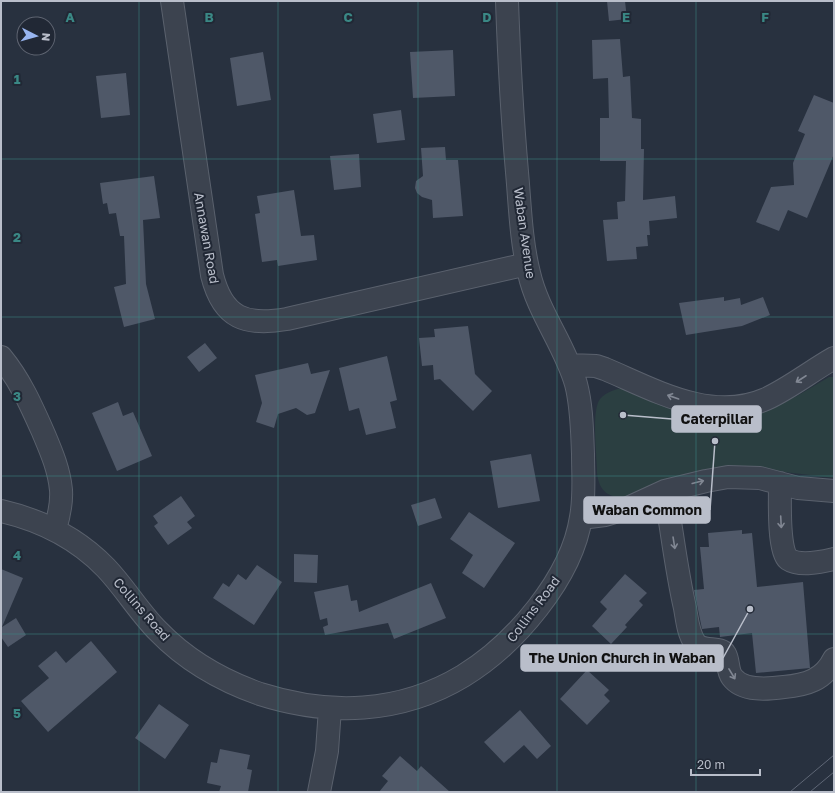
<svg xmlns="http://www.w3.org/2000/svg" width="835" height="793" font-family="'Golos Text',sans-serif">
	<style>
		.green { fill: #2b3f41 }
		.building { fill: #4f5868 }
		.lines { fill: none; stroke-linecap: round; stroke-linejoin: round }
		.minor-casing { stroke: #5a616d; stroke-width: 24 }
		.minor { stroke: #3c434f; stroke-width: 22 }
		.tram { stroke: #5f6776; stroke-width: 1 }
		.oneway { stroke: #818793 }
		.grid { fill: none; stroke: #3a8885; stroke-width: 1; stroke-opacity: 0.55 }
		.labels { text-anchor: middle; stroke-width: 4; stroke-linejoin: round; paint-order: stroke }
		.street-label { font-size: 13px; fill: #b9beca; stroke: #212835 }
		.grid-label { font-size: 13px; text-anchor: middle; font-weight: bold; fill: #3a8885; stroke: #212835; stroke-width: 4; stroke-linejoin: round; paint-order: stroke }
		.leader { fill: none; stroke: #b9beca; stroke-width: 1.5 }
		.callout-dot { fill: #b9beca; stroke: #212835; stroke-width: 1.5 }
		.callout { fill: #b9beca; stroke: #b9beca; stroke-width: 1.5 }
		.callout-label { font-size: 14px; text-anchor: middle; font-weight: bold; fill: #111 }
	</style>
	<rect width="100%" height="100%" fill="#28313f"/>
	<path class="green" d="M829,377h5v101l-74,-9 -133,29c-18,0 -28,-6 -30,-25 0,-17 -6,-62 3,-74 6,-7 17,-11 25,-11l148,20 24,-12z"/>
	<path class="building" d="M607,1h18l2,18 -18,2z
		M620,39l3,38 7,-1 2,42 9,1v30h3l-1,51 32,-4 2,22 -28,3 1,14h-3l1,11 -12,1 1,12 -30,2 -4,-41 15,-1 -1,-17 8,-1 1,-40h-26v-43h9l-1,-40 -15,1 -1,-39z
		M453,50l2,46 -42,2 -3,-46z
		M263,52l8,48 -34,6 -7,-48z
		M126,73l4,42 -29,3 -5,-42z
		M814,95l20,8v51l-27,64 -19,-8 -9,21 -23,-9 15,-35 23,-2 -1,-22 12,-29 -7,-3z
		M401,110l4,30 -28,3 -4,-29z
		M445,147l1,13h12l5,56 -30,2 -1,-18 -10,-3 -5,-4 -2,-5 1,-7 7,-5 -2,-28z
		M359,154l2,33 -27,3 -4,-34z
		M154,176l6,42 -17,2 3,64 9,35 -31,8 -10,-40 12,-3 -2,-48h-4l-4,-23 -7,1 -2,-11 -4,1 -3,-21z
		M294,190l7,46 13,-1 3,25 -39,6 -1,-6 -15,2 -7,-48 5,-1 -3,-17z
		M724,297v4l16,-3 1,7 22,-8 7,18 -28,11 -56,9 -7,-32z
		M468,326l7,48 17,17 -19,20 -33,-32 -6,1 -1,-15 -11,1 -3,-28 16,-1 -1,-8z
		M205,343l12,15 -18,14 -12,-15z
		M387,356l10,44 -7,2 6,26 -30,7 -7,-27 -10,3 -10,-43z
		M308,363l3,11 19,-4 -15,43 -8,2 -11,-7 -18,6 -4,14 -18,-6 6,-19 -7,-28z
		M118,402l5,14 10,-4 19,44 -35,15 -25,-58z
		M531,454l9,47 -42,7 -8,-47z
		M181,496l14,20 -8,6 5,6 -24,17 -14,-19 4,-3 -5,-7z
		M435,498l7,20 -24,8 -7,-21z
		M469,512l46,31 -31,45 -22,-15 11,-18 -23,-16z
		M742,530v4l10,-1 5,54 46,-5 7,86 -54,5 -4,-40 -32,4 -1,-10 -17,2 -8,-39 10,-1 -4,-42h9l-1,-14z
		M294,554l24,1 -1,28 -23,-1z
		M257,565l25,17 -28,43 -41,-27 10,-15 6,4 9,-13 8,6z
		M1,569l22,9 -21,49 14,-9 10,17 -18,12 -7,-10z
		M625,574l22,19 -8,8 4,4 -18,20 2,2 -16,17 -19,-18 15,-17 -7,-7z
		M431,583l15,35 -52,21 -6,-16 -63,12 -2,-8 5,-2 -1,-7 -7,2 -6,-28 34,-7 3,16 6,-1 2,12z
		M91,641l26,31 -69,60 -27,-31 28,-23 -11,-12 18,-15 10,12z
		M587,670l22,20 -5,5 6,6 -23,24 -27,-26z
		M159,704l30,21 -24,34 -30,-21z
		M520,710l31,36 -14,13 -13,-14 -20,18 -20,-21z
		M220,749l30,6 -3,14 5,1 -4,22h-29l2,-6 -14,-3 4,-21 6,1z
		M400,756l17,15 4,-5 29,26h-71l9,-11 -6,-5z"/>
	<g class="lines">
		<defs>
			<path id="minor" d="M172,1l40,274c11,44 34,51 75,44l240,-55
				M1,357c19,23 30,48 42,75 8,19 16,37 18,58 1,14 -2,26 -6,39
				M569,365l27,1 9,3c50,21 106,54 161,30 24,-11 45,-28 68,-41
				M780,483c0,14 -2,68 8,76 12,8 33,3 46,0
				M665,491c7,39 11,78 20,117 2,11 3,25 10,35 8,10 25,3 30,11 4,7 2,16 7,23 11,15 37,12 52,10 22,-2 40,-7 50,-28
				M1,511c39,9 76,27 105,57 19,20 33,44 52,63 28,29 65,50 102,63 69,22 140,20 203,-18 51,-31 109,-98 118,-159 4,-21 2,-42 2,-63 -1,-23 -1,-47 -7,-70 -11,-39 -38,-71 -47,-111 -8,-32 -9,-67 -12,-101 -5,-57 -8,-114 -10,-171
				M581,518l24,-3 23,-7 37,-17 41,-10 22,-4 32,1 38,10 36,3
				M319,792l8,-41 3,-43"/>
		</defs>
		<use href="#minor" class="minor-casing"/>
		<use href="#minor" class="minor"/>
		<path class="tram" d="M790,792l44,-37
			M810,792l24,-20"/>
	</g>
	<defs><path id="oneway-shaft" d="M-6 0H5M1.5-3L5.5 0L1.5 3" fill="none" stroke-width="1.6" stroke-linecap="round" stroke-linejoin="round"/></defs>
	<g class="oneway">
		<use href="#oneway-shaft" transform="translate(801 379) rotate(147)"/>
		<use href="#oneway-shaft" transform="translate(673 397) rotate(-161)"/>
		<use href="#oneway-shaft" transform="translate(698 482) rotate(-14)"/>
		<use href="#oneway-shaft" transform="translate(781 522) rotate(87)"/>
		<use href="#oneway-shaft" transform="translate(674 543) rotate(81)"/>
		<use href="#oneway-shaft" transform="translate(732 674) rotate(59)"/>
	</g>
	<path class="grid" d="M139,1v791M278,1v791M418,1v791M557,1v791M696,1v791M1,159h833M1,317h833M1,476h833M1,634h833"/>
	<g class="labels">
		<g class="street-label">
			<text transform="translate(525 233) rotate(82)" y="5">Waban Avenue</text>
			<text transform="translate(207 238) rotate(80)" y="5">Annawan Road</text>
			<text transform="translate(142 609) rotate(49)" y="5">Collins Road</text>
			<text transform="translate(533 609) rotate(-53)" y="5">Collins Road</text>
		</g>
	</g>
	<g class="grid-label">
		<text x="70" y="22">A</text>
		<text x="209" y="22">B</text>
		<text x="348" y="22">C</text>
		<text x="487" y="22">D</text>
		<text x="626" y="22">E</text>
		<text x="765" y="22">F</text>
		<text x="17" y="84">1</text>
		<text x="17" y="242">2</text>
		<text x="17" y="401">3</text>
		<text x="17" y="560">4</text>
		<text x="17" y="718">5</text>
	</g>
	<path class="leader" d="M623 415L672 419M715 441L710 510M750 609L723 658"/>
	<g class="callout-dot">
		<circle cx="623" cy="415" r="4"/>
		<circle cx="715" cy="441" r="4"/>
		<circle cx="750" cy="609" r="4"/>
	</g>
	<g class="callout">
		<rect x="672" y="406" width="89" height="26" rx="4"/>
		<rect x="584" y="497" width="126" height="26" rx="4"/>
		<rect x="521" y="645" width="202" height="26" rx="4"/>
	</g>
	<g class="callout-label">
		<text x="717" y="424">Caterpillar</text>
		<text x="647" y="515">Waban Common</text>
		<text x="622" y="663">The Union Church in Waban</text>
	</g>
	<rect width="835" height="793" fill="none" stroke="#b9beca" stroke-width="4"/>
	<g transform="translate(36 36) rotate(96)"><circle r="19" fill="#212835" stroke="#5e6471"/>
	<path d="M0-3L7 15L0 10L-7 15Z" fill="#98b5f0"/>
	<text y="-6" font-size="11" font-weight="bold" text-anchor="middle" fill="#b9beca">N</text>
	</g>
	<path d="M691 769v6h69v-6" fill="none" stroke="#b9beca" stroke-width="2"/>
	<text x="697" y="769" font-size="12" fill="#b9beca" stroke="#212835" stroke-width="3" paint-order="stroke">20 m</text>
</svg>
